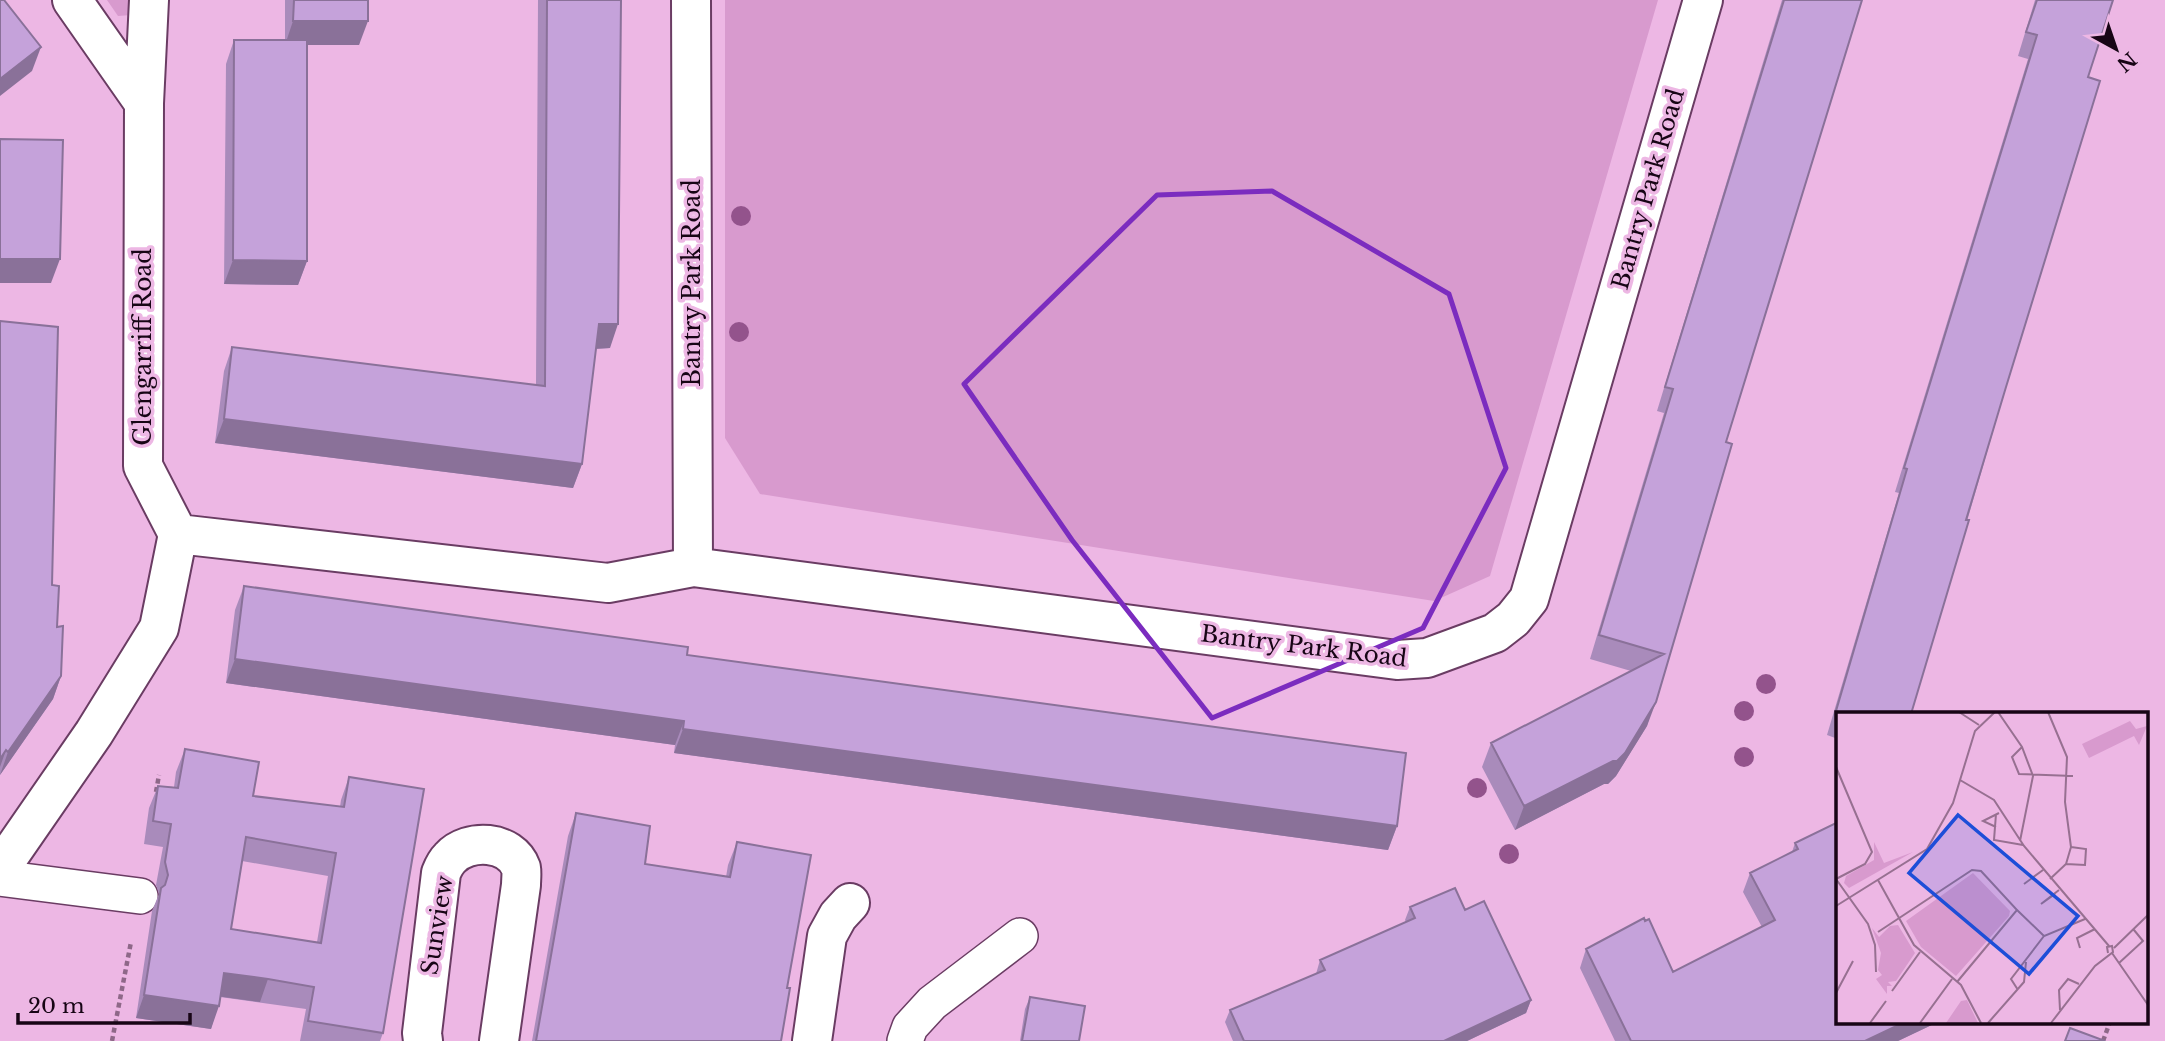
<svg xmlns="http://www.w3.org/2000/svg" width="2165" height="1041" font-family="'Libre Baskerville',serif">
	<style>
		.green { fill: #d89ace }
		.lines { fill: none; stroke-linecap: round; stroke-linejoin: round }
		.lane-casing { stroke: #6a3c63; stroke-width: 38 }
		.street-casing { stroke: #6a3c63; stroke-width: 42 }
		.path { stroke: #8e6888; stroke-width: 4.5; stroke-dasharray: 5 3.5; stroke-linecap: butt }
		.lane { stroke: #fff; stroke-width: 35 }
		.street { stroke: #fff; stroke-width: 38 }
		.tree { fill: #93538c }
		.wall { fill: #a98bbb; fill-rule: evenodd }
		.shaded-wall { fill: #8a7199 }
		.building { fill: #c5a2da; stroke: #8a7199; stroke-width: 2; fill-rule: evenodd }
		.marked { fill: none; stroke: #7b2cbf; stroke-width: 5; stroke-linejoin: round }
		.labels { text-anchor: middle; stroke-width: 7; stroke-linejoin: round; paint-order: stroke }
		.street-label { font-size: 23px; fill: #170515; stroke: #edb7e4 }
		.inset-road { fill: none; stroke: #977091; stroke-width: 2 }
		.view { fill: #1d4ed8; fill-opacity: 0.15; stroke: #1d4ed8; stroke-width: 3.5 }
		.inset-edge { fill: none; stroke: #170515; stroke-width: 3.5 }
	</style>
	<rect width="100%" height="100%" fill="#edb7e4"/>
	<path class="green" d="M107,0h24v15l-13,1z
		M725,0h933l-168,576 -56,25 -674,-107 -35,-56z"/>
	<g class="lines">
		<defs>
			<path id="lane" d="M0,878l140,18
				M905,1041l5,-14 22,-24 88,-67"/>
			<path id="street" d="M72,0l72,103
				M691,0l2,567 704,93 30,-2 68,-25 18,-14 16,-20 174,-599
				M178,534l430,49 85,-16
				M0,869l94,-136 65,-105 19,-94 -35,-68 1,-363 5,-103
				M423,1041l-1,-8 19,-160c2,-5 5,-11 9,-15 18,-20 61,-18 71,10 1,5 0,12 0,17l-22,156
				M812,1041l15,-105 11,-20 12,-13"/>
		</defs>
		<use href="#lane" class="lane-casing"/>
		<use href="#street" class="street-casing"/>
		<path class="path" d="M156,792l3,-17
			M112,1041l19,-99
			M2103,1041l7,-19"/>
		<use href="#lane" class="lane"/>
		<use href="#street" class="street"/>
	</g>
	<g class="tree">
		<circle cx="741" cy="216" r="10"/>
		<circle cx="739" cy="332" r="10"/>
		<circle cx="1766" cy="684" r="10"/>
		<circle cx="1744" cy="711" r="10"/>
		<circle cx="1744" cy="757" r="10"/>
		<circle cx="1477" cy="788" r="10"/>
		<circle cx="1509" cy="854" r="10"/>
	</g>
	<path class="wall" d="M285,0h83l-9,45h-52v216l-9,24 -74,-1 2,-220 8,-24h51z
		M538,0h83l-11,348 -14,1 -14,115 -9,24 -358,-45 9,-72 8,-24 304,38z
		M1782,0h80l-136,442 -79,284 -31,50 -8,8h-4l-89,46 -33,-63 9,-24 140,-72 -41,-12 74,-246 -7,-2z
		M2035,0h78l-25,77 -82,310 -95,327h-73v25l-11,-4 72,-242 -4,-1 133,-433 -10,-3z
		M0,321l52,264 5,42 4,49 -8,23 -53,76z
		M244,586l443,69 710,171 -9,24 -714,-97 1,-8 -449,-62 9,-73z
		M185,749l68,47 87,11 1,-7 8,-23 34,256 -3,8h-80l6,-32 -86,-12 -9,32 -75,-11 16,-107 7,-17 -3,-9 7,-38 -19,-3 5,-36 9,-22 16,1 2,-15zM242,861l86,15 -11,66 -86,-13z
		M576,813l69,51 81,13 2,-12 9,-23 50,146 -6,53h-249l36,-205z
		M1838,822v200h100l-40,19h-283l-35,-73 6,-19 87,23 89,-45 -19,-35 7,-19 42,-21 3,-9z
		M1410,907l55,3 66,90 -5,13 -59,28h-234l-8,-19 5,-12 86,-36 4,-14 86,-38 -1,-2z
		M1030,997l49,44h-59l5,-32z"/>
	<path class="shaded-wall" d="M293,21h75l-9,24h-74z
		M41,47l-9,24 -32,25v-17z
		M0,259h60l-9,24h-51z
		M233,260l74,1 -9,24 -74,-1z
		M599,324h19l-8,24 -19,1z
		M224,419l358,45 -9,24 -358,-45z
		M235,659l449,62 -9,24 -449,-62z
		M61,676l-8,23 -53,76 8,-23z
		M1656,702l-9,24 -31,50 -8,8h-4l-89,46 9,-24z
		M683,729l714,97 -9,24 -714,-97z
		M6,750l-6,17v-8z
		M224,973l44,6 -8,23 -44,-6z
		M144,995l75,11 -8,23 -75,-11z
		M1531,1000l-5,13 -59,28h-23z
		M1905,1022h33l-40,19h-33z"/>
	<path class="building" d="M0,0h4l37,47 -41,32z
		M294,0h74v21h-75z
		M547,0h74l-3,324h-19l-17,140 -358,-45 8,-72 313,39z
		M1784,0h78l-136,442 6,2 -76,258 -31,51 -8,8h-4l-89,45 -33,-63 173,-89 -65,-19 74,-246 -8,-2z
		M2037,0h76l-25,77 12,4 -94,306 -40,133h3l-58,194h-67l-8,-3 71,-242 -3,-1 133,-433 -11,-3z
		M234,40h73v221l-74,-1z
		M0,139l63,1 -3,119h-60z
		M0,321l58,6 -6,258 7,1 -2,41 6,-1 -2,50 -53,76 -2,-2 -6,9z
		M244,586l444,61 -1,8 719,98 -9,73 -714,-97 1,-8 -449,-62z
		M185,749l74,13 -6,34 91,11 5,-30 75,12 -41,244 -75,-12 6,-34 -46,-8 -44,-6 -5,33 -75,-11 17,-107 4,-3 3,-10 -3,-13 6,-38 -18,-3 5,-35 20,2zM246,837l90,16 -15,90 -90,-14z
		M576,813l74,13 -5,38 85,13 7,-35 74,13 -24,133h3l-9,53h-245z
		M1838,822v200h67l-40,19h-234l-45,-92 58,-31 1,3 4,-2 24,53 102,-52 -25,-47 48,-24 -3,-6z
		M1455,888l10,22 19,-9 47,99 -87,41h-200l-14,-31 95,-40 -5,-10 95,-42 -5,-11z
		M1030,997l55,9 -6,35h-57z
		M2070,1028l35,13h-40z"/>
	<path class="marked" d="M1272,191l177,103 57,174 -83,160 -211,90 -140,-178 -108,-156 193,-189z"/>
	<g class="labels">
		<g class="street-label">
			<text transform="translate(1648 189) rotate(-74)" y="8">Bantry Park Road</text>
			<text transform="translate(692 283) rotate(-90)" y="8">Bantry Park Road</text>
			<text transform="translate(143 347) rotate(-90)" y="8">Glengarriff Road</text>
			<text transform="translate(1304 646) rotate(7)" y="8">Bantry Park Road</text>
			<text transform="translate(437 925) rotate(-81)" y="8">Sunview</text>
		</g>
	</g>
	<g transform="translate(1836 712)">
		<rect width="312" height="312" fill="#edb7e4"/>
		<path d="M294,9l6,8 11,-3 -8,19 -5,-9 -45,22 -7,-14zM38,130l10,21 29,-11 -64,36 -5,-5 2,-7 28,-16zM137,161l37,38 -1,5 -53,60 -35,-29 -15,-26zM62,213l17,28 -19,28 -8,1 4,4h-5v8l-11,-15 6,-4 -4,-5 3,-17 -9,-25 7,9 11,-11zM131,288l11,23h-32l15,-22z" fill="#d89ace"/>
		<path class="inset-road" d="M123,0l20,13M162,0l24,35 11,29 -13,65M212,0l19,45 -2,45 6,45 -5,17 -16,15M186,35l-10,10 7,17 54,2M0,55l36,85 -7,12 -29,15M124,68l34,20 30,46 85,100M160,102l-2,26 29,5M160,115l-13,-6 16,-8M230,152l19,1 1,-16 -15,-2M0,167l32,45 7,21 1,27M42,168l36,65 47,40 20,38M188,172l19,-14M219,182l-14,10 18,-14M0,194l91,-57 26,-46 22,-72 20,-19M181,198l27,26M42,220l94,-62 9,1 36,39 -60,72M244,236l-3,-10 18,-9M278,236l34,-33M276,241l36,52M283,251l24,-22 -9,-11M182,278l-7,-11 33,-43 41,-17M56,279l28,-39M0,281l17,-32M224,298l-1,-20 9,-11 11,5M34,311l16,-22M84,311l32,-44M152,311l36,-41 2,-20M215,311l44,-57 18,-14 -1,-6 -5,1 1,6"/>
		<path class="view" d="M122,103l120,101 -49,58 -120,-101z"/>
		<rect width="312" height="312" class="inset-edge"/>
	</g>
	<g transform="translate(2116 49) rotate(140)" stroke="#edb7e4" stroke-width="5" paint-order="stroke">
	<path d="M0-5L12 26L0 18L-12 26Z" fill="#170515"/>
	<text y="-10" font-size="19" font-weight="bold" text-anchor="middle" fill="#170515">N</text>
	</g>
	<path d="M18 1013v10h172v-10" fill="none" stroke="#170515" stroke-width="3.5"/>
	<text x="28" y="1013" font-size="21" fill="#170515" stroke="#edb7e4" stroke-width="5" paint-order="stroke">20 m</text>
</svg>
